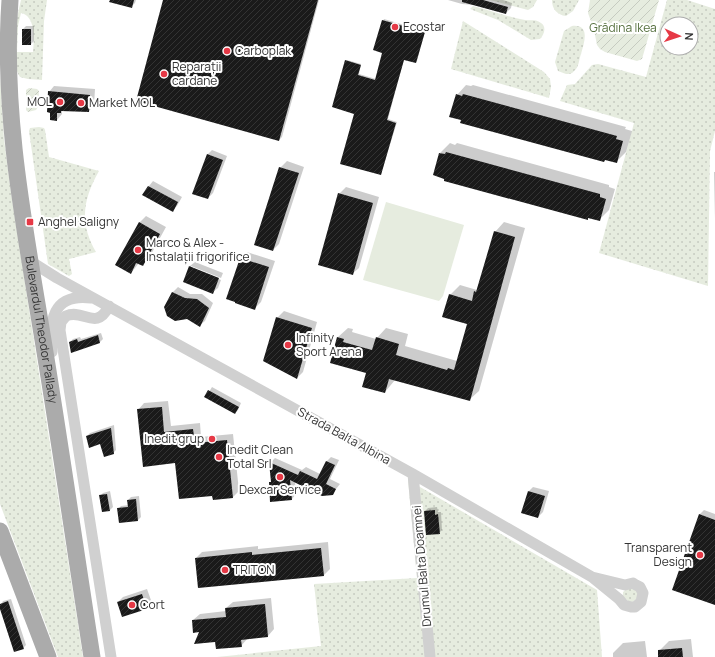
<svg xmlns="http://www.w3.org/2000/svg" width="715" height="657" font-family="Manrope,sans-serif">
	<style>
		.grass { fill: url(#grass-dots); fill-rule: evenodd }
		.park { fill: #e6ecdf }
		.garden { fill: url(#garden-furrows) }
		.shadow { fill: #0003 }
		.building { fill: url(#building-hatch) }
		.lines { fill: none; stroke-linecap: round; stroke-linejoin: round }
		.street { stroke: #d0d0d0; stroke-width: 11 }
		.primary { stroke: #ababab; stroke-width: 17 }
		.poi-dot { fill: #e63946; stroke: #fff; stroke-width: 1.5 }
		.labels { text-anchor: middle; stroke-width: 4; stroke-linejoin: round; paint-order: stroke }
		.poi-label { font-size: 12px; fill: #333; stroke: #fff; text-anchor: start }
		.park-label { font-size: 12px; fill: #56703f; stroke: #fff }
		.street-label { font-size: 12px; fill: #333; stroke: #fff }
	</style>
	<defs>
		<pattern id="grass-dots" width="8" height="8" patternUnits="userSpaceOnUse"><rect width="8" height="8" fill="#e6ecdf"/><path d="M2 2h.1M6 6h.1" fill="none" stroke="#c6cbc0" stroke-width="1.8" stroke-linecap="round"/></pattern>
		<pattern id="garden-furrows" width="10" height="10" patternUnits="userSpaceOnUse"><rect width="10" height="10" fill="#e6ecdf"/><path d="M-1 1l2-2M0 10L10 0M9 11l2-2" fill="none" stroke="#c6cbc0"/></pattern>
		<pattern id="building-hatch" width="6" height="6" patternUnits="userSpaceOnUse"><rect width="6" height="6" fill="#1a1a1a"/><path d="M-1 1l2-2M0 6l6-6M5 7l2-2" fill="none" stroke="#333"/></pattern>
	</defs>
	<rect width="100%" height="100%" fill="#fff"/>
	<path class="grass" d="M21,0h26l-3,21 -2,59 -14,-1 -8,-2c-13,-21 -4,-55 1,-77zM21,13c15,3 13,27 12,39h-16l1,-26z
		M490,0h47l-4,7 -5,3z
		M552,0h27l-6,11 -7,5c-9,-1 -14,-7 -14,-16z
		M667,0h20l28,9v122l-5,20 -2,135 -109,-33 35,-130 -74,-22 7,-16 8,-1 17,-19 6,-1 48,13zM667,24h24v24h-24z
		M473,6c17,4 34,11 52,14 6,1 11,-1 16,3 6,4 3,12 -1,16l-9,1 -33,-20 -28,-11z
		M463,21l81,51 6,7 1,8 -2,11 -98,-29z
		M572,26c19,-2 12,17 9,28 -2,5 -2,14 -7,17 -2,3 -5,3 -8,3l-8,-3 -3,-9 9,-31z
		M0,76l4,63 7,54 72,464h-25l-58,-153z
		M39,127l5,1 1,2 4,27 50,14c-16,28 -20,52 -3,81l-27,7 3,15 -3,2 -21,-12 -19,-133 1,-3z
		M408,480l189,110 5,67h-385l104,-11 -7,-62 103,-6z
		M629,587l8,3 2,7 -8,6 -8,-6v-5z"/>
	<path class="park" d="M386,202l78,23 -21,71 -4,5 -76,-21z"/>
	<path class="garden" d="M590,0h69l-17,59 -5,2 -32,-9 -5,-3 -3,-4 -3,-15 -6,-17z
		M29,88l8,1 2,2 -1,16 -2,3 -8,2 -2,-2v-20z"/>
	<path class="shadow" d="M117,0h19l-1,3 -4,4z
		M164,0h155l-37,137 -3,3z
		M448,0h55l9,3 -1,5 -5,5 -32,-8 -12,-1z
		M384,19l41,12 -8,30 -1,1 -12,-3 -16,60 9,3 -16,52 -25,-61 -10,-52 1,-1 14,4 -2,10 17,5 8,-27 -1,-31z
		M26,26h8v15l-3,3 -8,-15z
		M466,85l5,1 2,-1 153,42 -1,2 7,2 -6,21 -10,10 -10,-3 -2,2 -147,-66z
		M54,86l41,3 -1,16 -5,6 -27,-1v4l-5,6 -8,-28z
		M450,143l5,2 2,-2 152,42v2l6,2 -6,21 -10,10 -10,-3 -2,2 -147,-66z
		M212,150l15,6 -14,37 -5,5 -1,-43z
		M287,161l17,6 -25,77 -6,6 7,-82z
		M714,172h1v47z
		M153,181l29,16 -5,9 -5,4 -28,-15 5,-9z
		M346,187l33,10 -20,71 -7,6 -13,-80z
		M146,216l20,11 -17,31 -7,6 -3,-1 -8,10 8,-50z
		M504,222l21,6 -46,163 -10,9 -74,-20 -10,12 -47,-55 10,-9 5,1 -1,3 24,7 10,-11 22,6 -3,12 52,15 12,-38 -19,-28 10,-10 17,5 18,-58z
		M247,252l28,9 -14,41 -7,7 -13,-51z
		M195,262l28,11 -2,5 -30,-12v2l30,12 -3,8 -5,4 -29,-11 6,-15z
		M178,287l12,7h12l11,9 -8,18 -5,4 -35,-18 8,-15z
		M284,311l33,11 -14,50 -6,6 -20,-60z
		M101,333l2,6 -3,3h-30l3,-3 7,-2 1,2z
		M212,387l29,16 -3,7 -3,3 -29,-16z
		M168,401l3,25 29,-3 1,14 32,-3 6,57 -6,6 -20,-2 -37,-33 -38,-52 6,-7z
		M114,425l2,25 -3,3 -12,-11 -14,-6 3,-3z
		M331,457l8,3 -9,19 10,5 -8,10 -37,-12 1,12 -4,5 -22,-16 2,-2 -2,-18 5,-5 27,12 4,-3 14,7 7,-13z
		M533,487l16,4 -6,21 -5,5 -9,-26z
		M110,491l3,16 -3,3 -10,-14 3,-3z
		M139,496l2,21 -3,3 -18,2 -2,-13 3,-3 8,-1 -1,-5 3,-3z
		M437,507l1,5h3l1,18 -3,3 -14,-22 3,-3z
		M704,510l11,4v90l-16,-89z
		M328,542l2,27 -6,6 -128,-17 6,-6 56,-6v3z
		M147,589l5,14 -5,5 -24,8 -5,-14 5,-5z
		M271,598l3,31 -6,7 -20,2 -7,8 -25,-5 -16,-10 -7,-11 7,-6 26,-3v-3l7,-6z
		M11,599l15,46 -3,3 -23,-42 3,-5z
		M691,639l2,18h-34v-6l10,-10z
		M645,641l2,16h-34v-4l10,-10z"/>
	<path class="building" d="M110,0h24l-2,8 -23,-6z
		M163,0h155l-39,141 -143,-40z
		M462,0h21l25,7 -2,7 -44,-12z
		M382,20l43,12 -9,31 -12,-3 -17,60 9,3 -15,52 -41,-11 14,-50 -22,-7 13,-47 16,5 -3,10 17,5 7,-27 -9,-3z
		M22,29h9v16h-9z
		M48,91l42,4 -1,17 -28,-1v2h-4v8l-7,-1v-7l-3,-1z
		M456,94l6,2 1,-2 154,42 -1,3 7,2 -6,22 -12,-3 -1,2 -144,-39 1,-3 -12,-3z
		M446,152l154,42v3l6,2 -6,22 -12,-3v2l-144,-39v-2l-11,-4 6,-22 6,1z
		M207,154l16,6 -15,39 -16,-5z
		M279,167l20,6 -26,78 -19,-6z
		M148,186l30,16 -5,10 -31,-17z
		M338,193l35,10 -20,72 -35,-10z
		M139,222l21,12 -17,32 -7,-3 -5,11 -16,-9z
		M494,231l21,6 -45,164 -81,-22 -4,14 -23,-6 4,-14 -36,-10 7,-26 7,2 -1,3 29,8 4,-13 23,7 -3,11 51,15 1,-2 6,2 13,-46 -25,-7 7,-23 23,7 2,-10 2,1z
		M240,258l29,9 -14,43 -20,-7v-1l-9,-3z
		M189,266l30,12 -6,16 -30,-12z
		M172,292l13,6 12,1 12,9 -9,19 -13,-8 -12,2 -8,-5 -3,-9z
		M276,317l36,11 -15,51 -34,-18z
		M98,335l2,8 -29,10 -2,-11 8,-3 1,3z
		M208,390l31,17 -4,7 -31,-17z
		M162,407l2,25 29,-3 2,14 32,-3 6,58 -20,2 -1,-4 -33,3 -4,-36 -32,4 -6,-58z
		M111,428l3,26 -10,3 -4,-13 -11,4 -3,-12z
		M326,461l9,4 -9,19 10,5 -3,6 -11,1 -32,-16 2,20 -22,2 -1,-20h2l-2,-20 29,13 2,-4 17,8z
		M528,491l17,5 -7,22 -17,-5z
		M107,494l3,17 -8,1 -3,-17z
		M136,499l2,22 -19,2 -2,-15 11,-1 -1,-7z
		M435,510v5l3,-1 2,20 -14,1 -2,-24z
		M699,514l16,6v85l-43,-15z
		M321,548l3,28 -126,12 -3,-30 57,-6v3z
		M142,594l5,15 -25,8 -5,-15z
		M8,601l16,48 -10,3 -14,-43v-5z
		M265,604l3,33 -27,3 1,7 -26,2 -1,-7 -21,2 5,-12 -6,1 -1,-13 34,-3 -1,-9z
		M682,648l1,9h-25v-7z"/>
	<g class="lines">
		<path class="street" d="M30,261l27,17 356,196 179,103 27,22 5,6 7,2h4l6,-5 2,-9 -3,-6 -4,-2 -3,-2 -8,2 -33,-8
			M109,306c-13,26 -26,2 -43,10l-5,6 -1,8 51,327
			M52,352c-3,-31 0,-59 39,-54
			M413,474l17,183"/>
		<g class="primary">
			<path id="s1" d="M10,0c-8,113 14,224 32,334 18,108 33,215 50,323"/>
			<path d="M0,531l48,126"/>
		</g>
	</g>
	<g class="poi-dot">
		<circle cx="395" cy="27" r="4"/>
		<circle cx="227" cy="51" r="4"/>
		<circle cx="164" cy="74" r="4"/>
		<circle cx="60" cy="102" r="4"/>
		<circle cx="81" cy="103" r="4"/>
		<rect x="26" y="218" width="8" height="8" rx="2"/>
		<circle cx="138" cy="250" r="4"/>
		<circle cx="288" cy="345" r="4"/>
		<circle cx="212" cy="439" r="4"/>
		<circle cx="219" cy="457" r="4"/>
		<circle cx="280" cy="477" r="4"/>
		<circle cx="700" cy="555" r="4"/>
		<circle cx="225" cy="570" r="4"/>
		<circle cx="132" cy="605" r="4"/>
	</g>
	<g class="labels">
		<g class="poi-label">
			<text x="403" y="31">Ecostar</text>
			<text x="235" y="55">Carboplak</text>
			<text x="172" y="71">Reparații<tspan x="172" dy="14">cardane</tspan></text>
			<text x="52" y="106" text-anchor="end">MOL</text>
			<text x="89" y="107">Market MOL</text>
			<text x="38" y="226">Anghel Saligny</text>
			<text x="146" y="247">Marco &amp; Alex -<tspan x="146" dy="14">Instalații frigorifice</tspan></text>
			<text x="296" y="342">Infinity<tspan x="296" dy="14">Sport Arena</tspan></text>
			<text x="204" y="443" text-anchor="end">Inedit grup</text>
			<text x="227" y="454">Inedit Clean<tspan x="227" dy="14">Total Srl</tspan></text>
			<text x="280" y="494" text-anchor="middle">Dexcar Service</text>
			<text x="692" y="552" text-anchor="end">Transparent<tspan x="692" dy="14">Design</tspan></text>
			<text x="233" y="574">TRITON</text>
			<text x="140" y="609">Cort</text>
		</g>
		<g class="park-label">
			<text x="623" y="32">Grădina Ikea</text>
		</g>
		<g class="street-label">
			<text dy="4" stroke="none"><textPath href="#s1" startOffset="332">Bulevardul Theodor Pallady</textPath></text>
			<text transform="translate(344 436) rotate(29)" y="4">Strada Balta Albina</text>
			<text transform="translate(422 566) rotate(-95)" y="4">Drumul Balta Doamnei</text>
		</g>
	</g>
	<g transform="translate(679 36) rotate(93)"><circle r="19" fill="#ffffff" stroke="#adadad"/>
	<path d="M0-3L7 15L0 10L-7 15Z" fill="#e63946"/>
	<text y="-6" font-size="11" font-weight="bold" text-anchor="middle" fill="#333333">N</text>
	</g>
</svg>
